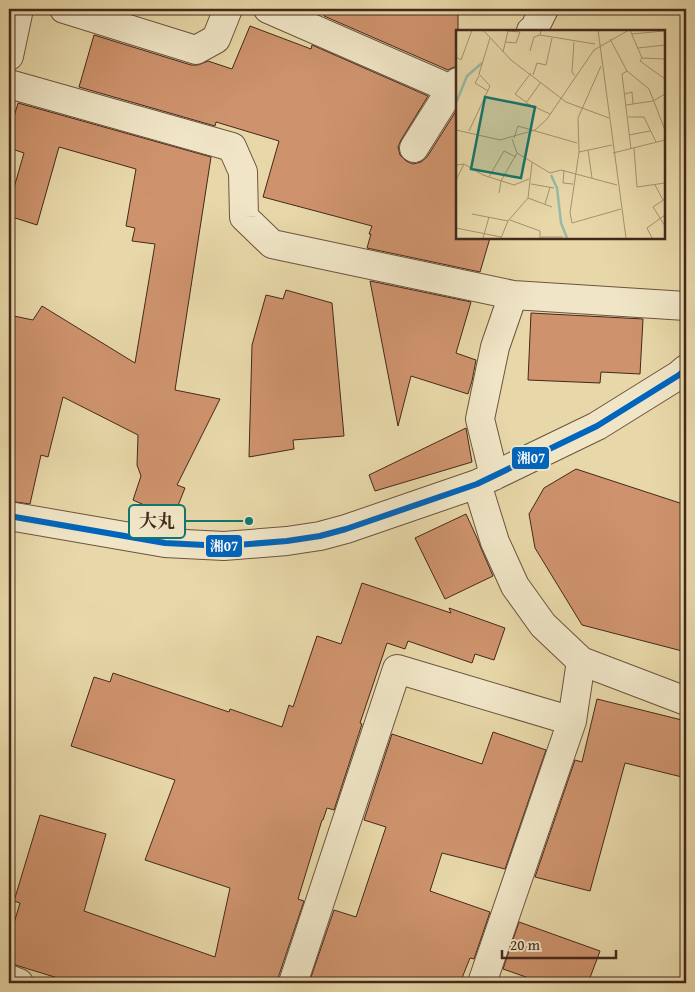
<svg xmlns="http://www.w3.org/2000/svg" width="695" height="992" font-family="'Gentium Book Plus','Noto Serif JP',serif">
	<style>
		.building { fill: #ce936d; stroke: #44281c }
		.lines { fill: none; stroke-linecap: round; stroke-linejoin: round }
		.minor-casing { stroke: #6d543f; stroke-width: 30 }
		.minor { stroke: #f0e6c7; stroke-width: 28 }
		.bus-1-casing { stroke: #f0e6c7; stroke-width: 10 }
		.bus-1 { stroke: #0065bd; stroke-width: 6 }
		.inset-river { fill: none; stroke: #97baa7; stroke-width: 2.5 }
		.inset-road { fill: none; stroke: #a69271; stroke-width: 1 }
		.view { fill: #0f766e; fill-opacity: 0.15; stroke: #0f766e; stroke-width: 2.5 }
		.inset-edge { fill: none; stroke: #44281c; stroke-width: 2.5 }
		.leader { fill: none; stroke: #0f766e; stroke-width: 2 }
		.callout-dot { fill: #0f766e; stroke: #f0e6c7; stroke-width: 2 }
		.callout { fill: #f0e6c7; stroke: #0f766e; stroke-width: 2 }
		.callout-label { font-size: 18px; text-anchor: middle; font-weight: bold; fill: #44281c }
		.line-badge { stroke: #f0e6c7; stroke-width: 2 }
		.badge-label { font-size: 14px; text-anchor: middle; font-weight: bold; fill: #fff }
	</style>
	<rect width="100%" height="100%" fill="#e8d8a9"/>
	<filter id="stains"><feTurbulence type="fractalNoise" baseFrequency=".004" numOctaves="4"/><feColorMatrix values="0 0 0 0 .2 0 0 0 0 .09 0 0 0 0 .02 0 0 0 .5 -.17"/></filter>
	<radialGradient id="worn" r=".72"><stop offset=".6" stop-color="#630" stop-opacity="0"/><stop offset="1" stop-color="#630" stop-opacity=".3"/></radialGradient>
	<path class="building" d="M327,9h131v58h-4l-6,3 -124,-54z
		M250,26l61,23 1,-4 116,51 -27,44 -3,7 2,8 6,6 7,3 8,-2 6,-5 31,-49v130h32l-10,34 -113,-24 4,-14h-2l3,-8 -109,-29 16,-56 -63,-19 -1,4 -136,-39 15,-52 97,30h7l10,-4 24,8z
		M18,103l193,54 -36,233 45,9 -43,86 8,3 -12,30 -40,-18 8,-24 -4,-11 1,-30 -75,-38 -15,60 -7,-2 -11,49 -21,-3v-186l24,5 9,-14 93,57 20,-119 -23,-3 3,-13 -9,-2 10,-57 -77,-22 -22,78 -28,-9v-11l15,-52 -15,-5v-14z
		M370,281l101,21 -15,51 20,7 -4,21 -4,13 -57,-18 -13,50z
		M286,290l46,13 12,133 -51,4 1,9 -45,8 3,-112 14,-50 17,4z
		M531,313l112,6 -3,55 -39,-2 -1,11 -72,-3z
		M466,428l6,34 -97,29 -6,-16z
		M576,469l110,36v147l-104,-27 -47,-77 -6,-34 15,-26z
		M466,514l11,24 4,10 12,28 -48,23 -30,-61z
		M362,583l89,30 -2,-5 56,20 -11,32 -19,-6 -3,9 -64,-22 -3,8 -18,-6 -27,80 2,1 -28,86 -7,-2 -4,12h-1l-24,79 6,2 -26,77v5h-204l-65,-20v-23l11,-37 -6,-2 26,-86 66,19 -22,77 131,46 15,-69 -85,-28 30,-80 -104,-34 23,-69 16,5 3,-9 116,39 1,-3 52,18 7,-22 4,2 24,-71 24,8z
		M597,699l89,22v57l-61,-15 -35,128 -55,-14 40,-117 7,2z
		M493,732l53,18 -41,119 -63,-16 -12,38 60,21 -16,47 -4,-1 -10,25h-151l25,-73 22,7 30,-90 -22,-7 28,-86 90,30z
		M519,922l81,29 -12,32h-45l-40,-14z"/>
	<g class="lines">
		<defs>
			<path id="minor" d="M64,9l132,41 20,-11 12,-30
				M268,9l183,80 7,-7
				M531,31l3,-2 10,-20
				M9,56l10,-47
				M9,84l223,63 11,25 1,45 28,27 241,51 173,11
				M414,148l37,-59
				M494,476l-14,-57 15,-72 18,-52
				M477,484l18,58 20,44 28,39 38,36 105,40
				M9,516l156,27 59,3 63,-5 33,-5 26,-7 131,-45 120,-58 82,-51 7,-6
				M9,979l10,4
				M293,983l104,-314 175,52
				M482,983l90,-262 9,-60"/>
		</defs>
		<use href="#minor" class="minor-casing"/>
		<use href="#minor" class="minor"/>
		<defs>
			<path id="bus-1" d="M9,516l156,27 59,3 63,-5 33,-5 26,-7 131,-45 120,-58 82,-51 7,-6"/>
		</defs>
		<use href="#bus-1" class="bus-1-casing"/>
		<use href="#bus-1" class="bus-1"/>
	</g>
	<g transform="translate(456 30)">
		<rect width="209" height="209" fill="#e8d8a9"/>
		<path class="inset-river" d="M0,73l11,-27 15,-13M95,145l6,13 4,35 6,15"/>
		<path class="inset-road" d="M27,0l28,30 55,42 43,16M85,0l-1,5 55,9M142,0l28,208M174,0l12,28 23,1M208,0l1,15M176,4l32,-3M154,9l17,32 22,18 16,41M118,12l-2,30 3,4M182,18l27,-3M74,21l4,-14 6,-2M47,22l5,-21 12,1 -4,11 -10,-1M0,27l5,3 11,-30M186,28l-2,3 25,18M145,36l-23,52 1,34 -9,61 2,10 49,-14M171,41l-5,3 9,75M77,45l4,-12 9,2 6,-27M23,46l-4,7 13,8M85,52l-15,21 24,11M169,64l7,-2 1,12M70,72l-11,-8 16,-21M170,75l27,-4 12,-7M172,87h16l12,25M0,100l44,10 35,-10 12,-11 47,-69 35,-20M13,101l21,-45 -11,-12 11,-36M173,105l21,-4M58,108l4,-12 59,17M56,109l5,14 33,20 11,-3 56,15M178,118l3,39 28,-4M132,120l4,28M123,122l33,-7M157,123l52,-13M0,135l8,-1 19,11 31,10 15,-6M108,140l-1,13 10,1M33,147l15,-26 12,6M0,150l8,-16M75,154l23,4M199,155l8,15M43,163l2,-12 16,-28M72,168l24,9M209,169l-12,8 12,19M89,174l5,-17M16,184l36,7M54,190l30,11v7M0,198l45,9M85,207h22M27,208l6,-21M45,208l7,-17 20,-23 4,-35M196,208l-5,-10 18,-13"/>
		<path class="view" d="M29,67l50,10 -14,71 -50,-9z"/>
		<rect width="209" height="209" class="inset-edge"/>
	</g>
	<path class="leader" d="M249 521L185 521"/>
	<circle class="callout-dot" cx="249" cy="521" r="5"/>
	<rect class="callout" x="129" y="505" width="56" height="33" rx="5"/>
	<g class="callout-label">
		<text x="157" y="527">大丸</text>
	</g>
	<g class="line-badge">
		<rect x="511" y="446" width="39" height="24" rx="5" fill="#0065bd"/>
		<rect x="205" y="534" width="38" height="24" rx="5" fill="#0065bd"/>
	</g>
	<g class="badge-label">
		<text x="531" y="463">湘07</text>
		<text x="224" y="551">湘07</text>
	</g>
	<rect width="695" height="992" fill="none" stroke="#e8d8a9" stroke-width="30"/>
	<rect x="10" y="10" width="675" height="972" fill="none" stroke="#44281c" stroke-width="2.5"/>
	<rect x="15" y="15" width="665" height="962" fill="none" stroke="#44281c"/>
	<path d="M502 950v8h114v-8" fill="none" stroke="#44281c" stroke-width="2.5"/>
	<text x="510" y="950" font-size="15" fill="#44281c" stroke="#f0e6c7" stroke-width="4" paint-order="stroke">20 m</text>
	<rect width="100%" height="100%" filter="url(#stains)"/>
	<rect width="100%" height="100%" fill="url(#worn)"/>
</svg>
